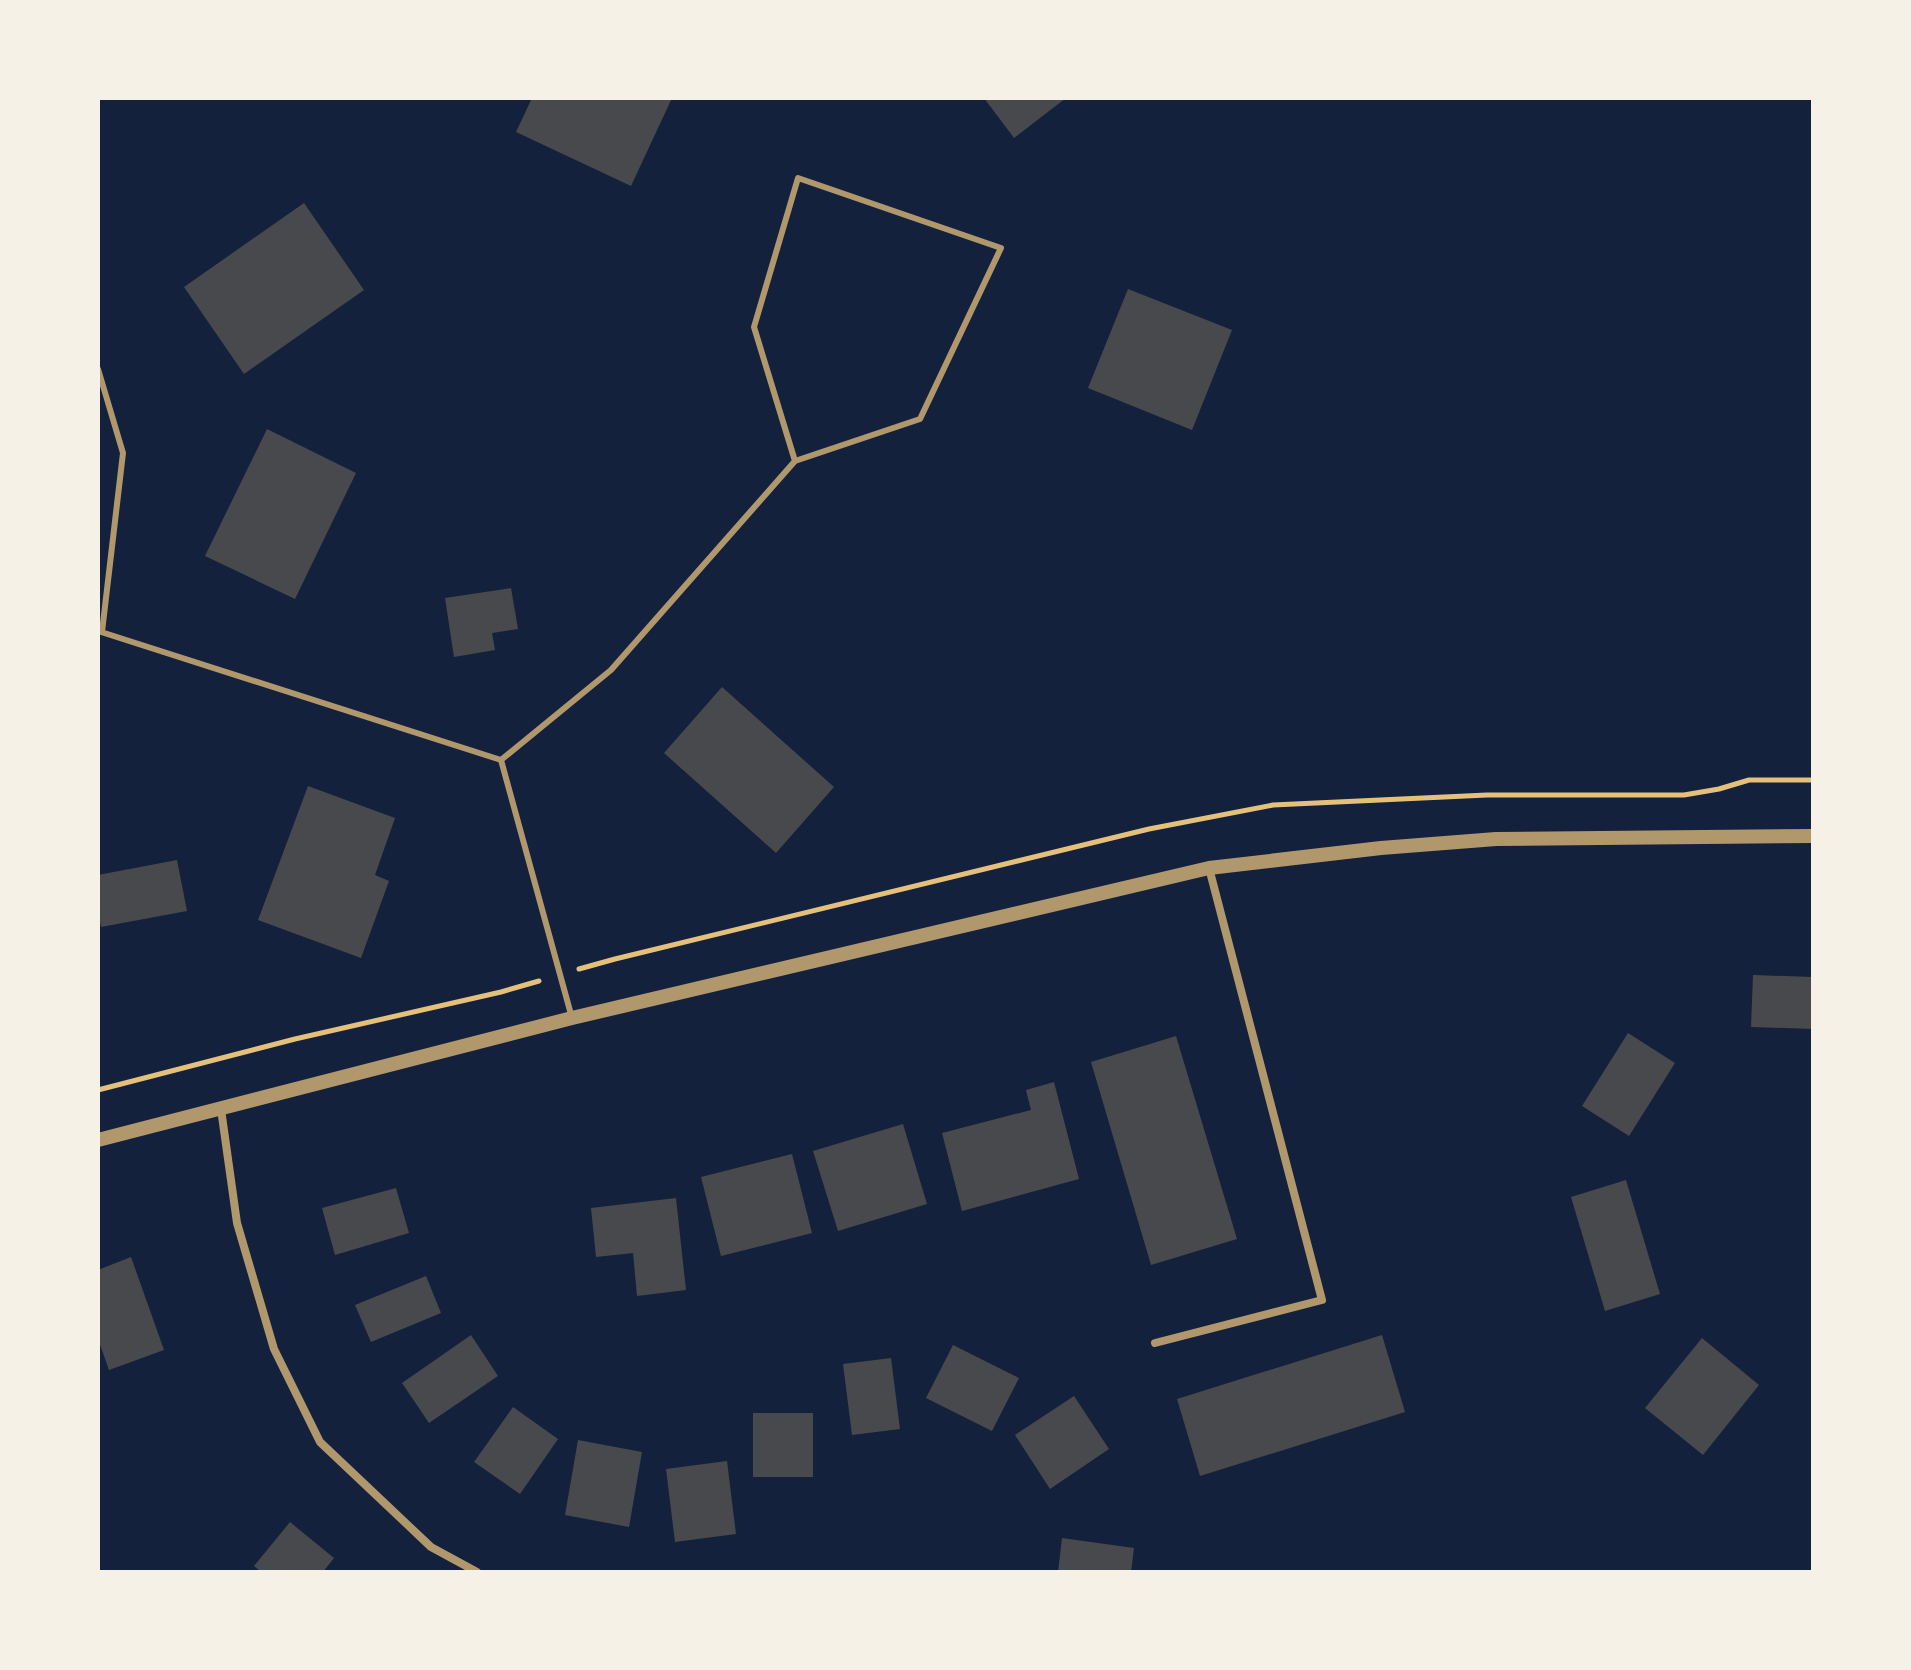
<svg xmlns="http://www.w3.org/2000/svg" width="1911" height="1670" font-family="Cabin,sans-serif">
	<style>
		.building { fill: #48494c }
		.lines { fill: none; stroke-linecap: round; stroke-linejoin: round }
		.path { stroke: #e5c07b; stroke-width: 5 }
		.service { stroke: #b1986c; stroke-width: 6 }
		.minor { stroke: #b1986c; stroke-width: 8 }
		.tertiary { stroke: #b1986c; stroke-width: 14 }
	</style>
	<rect width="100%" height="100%" fill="#14213d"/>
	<path class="building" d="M532,98h140l-41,88 -115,-54z
		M984,98h82l-52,40z
		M304,203l60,87 -120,84 -60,-87z
		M1128,289l104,41 -40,100 -104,-42z
		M267,429l89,44 -61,126 -90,-43z
		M511,588l7,41 -26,4 3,17 -41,7 -9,-59z
		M722,687l112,100 -58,66 -112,-100z
		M308,786l87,32 -20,57 14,6 -28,77 -103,-38z
		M177,860l10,51 -86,16 -3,-17v-35z
		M1753,975l60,2v52l-62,-2z
		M1628,1033l47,30 -46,73 -47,-30z
		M1176,1036l61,203 -86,26 -60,-203z
		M1054,1082l25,97 -117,32 -20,-78 89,-23 -5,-20z
		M903,1124l24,80 -89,27 -25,-80z
		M792,1154l20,79 -91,23 -20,-79z
		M1626,1180l34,114 -55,17 -34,-114z
		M396,1188l13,45 -74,22 -13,-47z
		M676,1198l10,92 -49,6 -4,-43 -37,4 -5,-49z
		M131,1257l33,93 -55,20 -11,-31v-69z
		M426,1276l15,37 -70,29 -16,-37z
		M471,1335l27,41 -69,47 -27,-40z
		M1382,1335l23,77 -205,64 -23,-77z
		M1702,1338l57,47 -56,70 -58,-47z
		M953,1345l66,33 -27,53 -66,-33z
		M891,1358l9,71 -48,6 -9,-71z
		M1074,1396l35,53 -59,40 -35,-54z
		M513,1407l45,32 -38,55 -46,-32z
		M753,1413h60v64h-60z
		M578,1440l64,12 -13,75 -64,-12z
		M727,1461l9,73 -61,8 -9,-73z
		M290,1522l44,36 -11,14h-62l-7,-6z
		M1062,1538l72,10 -3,24h-73z"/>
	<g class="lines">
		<path class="path" d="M579,969l36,-10 534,-130 124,-24 214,-10h197l35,-6 30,-9h64
			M98,1090l197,-51 206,-47 38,-11"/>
		<path class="service" d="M98,369l25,84 -21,179
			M98,631l403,129 71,258
			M501,760l110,-90 184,-209 125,-42 81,-171 -203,-70 -44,149 41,134"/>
		<path class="minor" d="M221,1109l16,114 37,126 46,93 111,105 46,25
			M1155,1343l167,-43 -113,-432"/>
		<path class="tertiary" d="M98,1140l474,-122 637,-150 172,-20 115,-9 317,-3"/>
	</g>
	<rect width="1911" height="1670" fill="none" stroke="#f6f1e7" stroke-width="200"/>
</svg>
